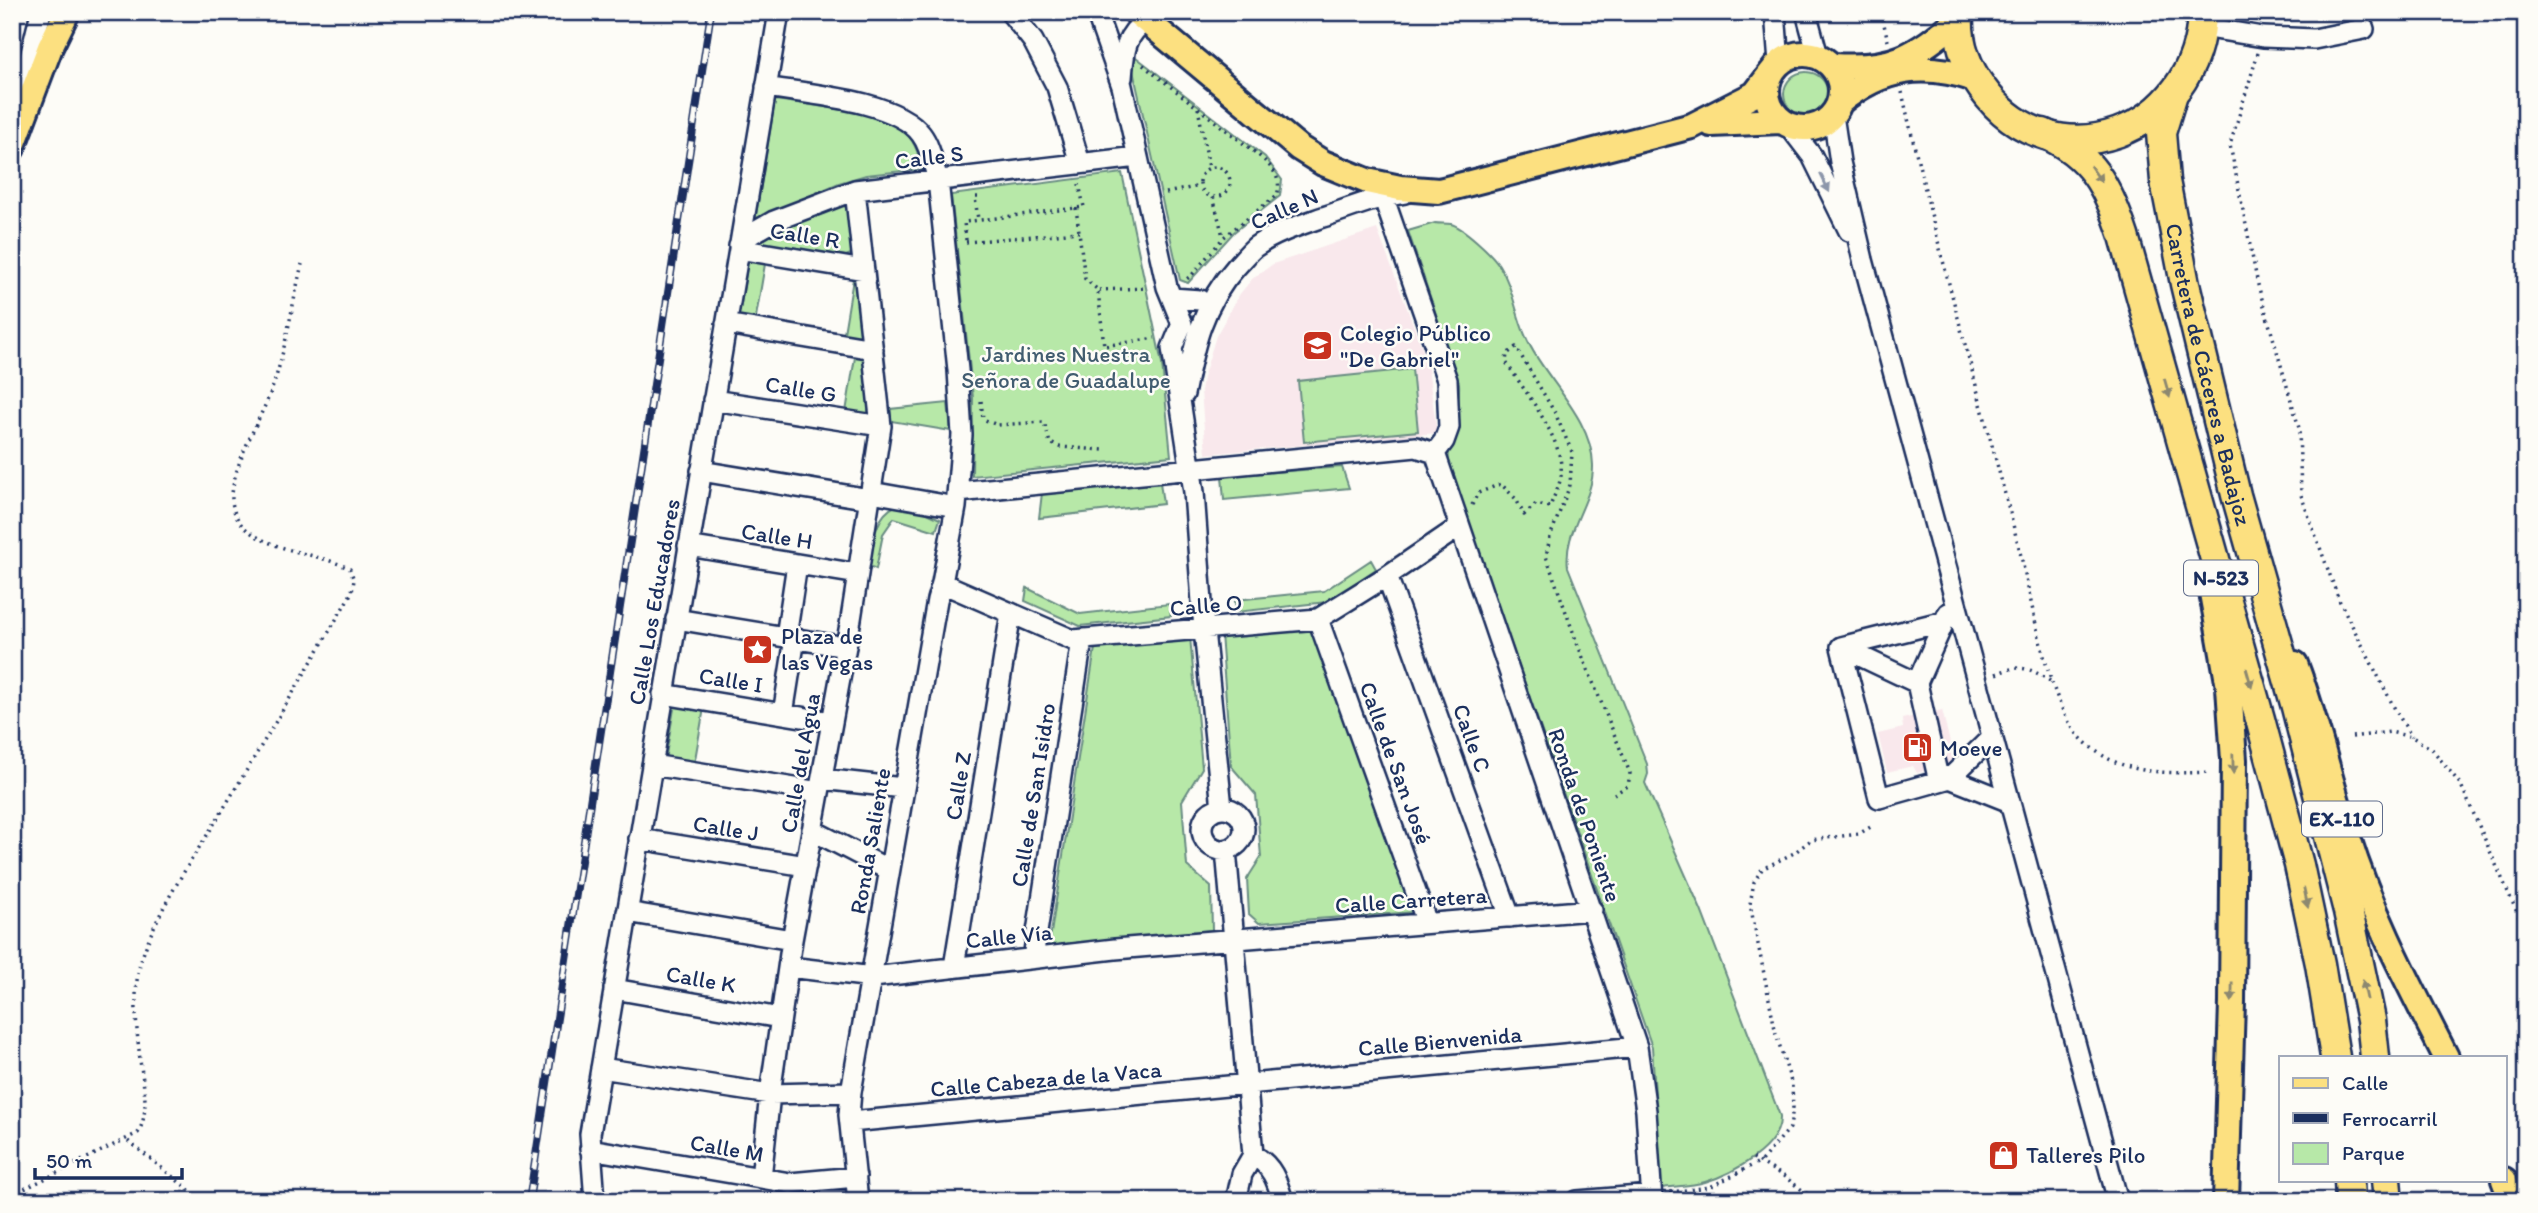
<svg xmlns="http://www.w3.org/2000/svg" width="2538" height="1213" font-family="Itim,sans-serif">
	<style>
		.built { fill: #f9e8ec }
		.green { fill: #b7e8a8; stroke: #698c83; stroke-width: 2 }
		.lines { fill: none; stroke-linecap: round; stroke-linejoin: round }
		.minor-casing { stroke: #1b2f5e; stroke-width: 24 }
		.major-casing { stroke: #1b2f5e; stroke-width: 30 }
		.highway-casing { stroke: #1b2f5e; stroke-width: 33 }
		.path { stroke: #1b2f5e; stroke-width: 3.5; stroke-dasharray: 2 5; stroke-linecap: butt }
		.minor { stroke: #fdfcf7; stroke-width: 19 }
		.major { stroke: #fce080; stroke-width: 24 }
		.highway { stroke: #fce080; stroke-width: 28 }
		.rail-casing { stroke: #1b2f5e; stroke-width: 8 }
		.rail { stroke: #fdfcf7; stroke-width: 5; stroke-dasharray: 16; stroke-linecap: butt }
		.oneway { fill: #8c886f }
		.oneway2 { fill: #8c96aa }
		.labels { text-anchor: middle; stroke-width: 5; stroke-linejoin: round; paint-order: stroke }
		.shield { fill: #fdfcf7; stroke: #5f6c8c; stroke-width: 2 }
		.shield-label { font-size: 21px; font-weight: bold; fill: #1b2f5e }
		.street-label { font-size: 23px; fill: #1b2f5e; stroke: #fdfcf7 }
		.poi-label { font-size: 23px; fill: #1b2f5e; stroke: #fdfcf7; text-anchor: start }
		.park-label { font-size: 23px; fill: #425d70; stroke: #fdfcf7 }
	</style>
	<rect width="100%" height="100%" fill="#fdfcf7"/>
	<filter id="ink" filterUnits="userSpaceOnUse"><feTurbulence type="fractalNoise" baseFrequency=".0143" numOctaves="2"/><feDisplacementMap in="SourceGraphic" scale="14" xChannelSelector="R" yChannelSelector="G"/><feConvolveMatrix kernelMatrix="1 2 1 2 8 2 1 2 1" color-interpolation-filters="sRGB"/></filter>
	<g filter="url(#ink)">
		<path class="built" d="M1377,229l50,132 10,72 -231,21 -5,-63 2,-13 13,-42 23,-41 13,-16 21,-15z
			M1942,710l13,53 -38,10 -4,-7 -26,6 -9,-38 25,-6 -1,-9z"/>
		<path class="green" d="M1132,54l133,103 17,23 -2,16 -46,36 -46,51 -8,-3 -50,-223z
			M1784 94a22 22 0 1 1 44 0a22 22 0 1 1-44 0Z
			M775,100c32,5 110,11 132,34 9,10 12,22 15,35l-56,6 -27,8 -84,37z
			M1122,173l40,191 9,92 -199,20 1,-78 -22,-203z
			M840,204l9,5 4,44 -7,3 -88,-13 27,-17z
			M1435,223c5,1 11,0 16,1 12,3 41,30 48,41 14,22 16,47 26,70 18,43 67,82 68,130 1,37 -30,65 -25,102l79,197 1,10 -3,9 56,127 79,206c2,31 -48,58 -75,66 -13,4 -30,4 -44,6l-9,-141 -203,-581c-3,-28 12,-54 10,-83l-51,-152z
			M748,261l17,3 -10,59 -17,-2z
			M853,279l3,1 8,62 -21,-3z
			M856,351l10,2 5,58 -4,4 -21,-3z
			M1412,369l6,62 -114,11 -6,-61z
			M948,403l3,28 -60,-10 -1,-12z
			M1342,467l7,21 -125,12 -2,-24z
			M1160,482l3,22 -124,14 3,-25z
			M895,506l26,4 19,9 -4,12 -42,-13 -11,16 -7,35 -7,-3c4,-21 5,-50 26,-60z
			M1371,560l5,9 -49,33 -91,10 -1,-12 89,-9z
			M1027,588l53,26 89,-10 2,12 -91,10 -55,-25z
			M1317,625l99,287 -157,11 -10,-9 -2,-35 14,-22 -5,-62 -25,-29 -10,-132z
			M1190,637l12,131 -20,33 5,65 24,21 1,43 -163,16 46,-298z
			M675,703l29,5 -10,57 -29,-5z"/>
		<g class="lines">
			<defs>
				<path id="minor" d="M1010,12l23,29 24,46 23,76
					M1096,12l26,74 45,201 15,37 -10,24 22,144 10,138 18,178
					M1775,12l4,51
					M1806,12l12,44
					M2202,27l61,10 51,2 50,-10
					M1122,78c2,-24 2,-43 24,-57
					M766,87c42,7 130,13 155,47 10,13 12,31 17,46l20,190 4,65 -6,72 -14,76 -5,17 -86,492 -2,23 9,86
					M29,94v-33l12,-49
					M1833,115l7,47 23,98 255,941
					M1789,126l23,30 37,75
					M1383,196l64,184 2,47 -5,14 -9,12
					M864,270l-114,-19 -11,-5 9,-10 26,-15 81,-31 283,-33
					M1172,298l28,2
					M726,324l147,25
					M1184,394c10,-49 18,-89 52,-127 6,-6 12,-14 19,-20 19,-14 45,-22 68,-30 27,-9 53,-20 82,-24
					M713,400l168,26
					M1435,453l202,594 9,64 6,90
					M701,471l169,28
					M871,492l85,15
					M958,492l458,-45 19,6
					M688,546l170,28
					M1387,576l123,341
					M942,583l131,57 245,-21 69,-43 72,-49
					M1948,613l-31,70 20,90 73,29
					M676,619l170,28
					M1318,619l109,304
					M1945,621l-104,26 38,151 71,-20 42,-41
					M786,637l11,-73
					M1841,647l76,36
					M663,694l169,28
					M783,714l12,-76
					M652,765l167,27
					M822,779l81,9
					M1202 829a21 21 0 1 1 42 0a21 21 0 1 1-42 0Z
					M812,830l77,40
					M639,839l167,27
					M1226,850l27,305 -11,19 -6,27
					M627,912l165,28
					M1033,958l49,-318
					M789,967l84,10 242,-28 477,-39
					M954,967l57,-354
					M614,989l166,29
					M601,1068l169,26 81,-2
					M850,1122l787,-75
					M590,1149l200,34 66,-6
					M1253,1155c19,10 24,26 30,46
					M761,1178l9,-84 22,-154 59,-321 30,-193 -26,-236
					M595,1201l-5,-67 189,-1122
					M1577,1201l75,-6"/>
				<path id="major" d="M1136,12l163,136 24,15 44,18 33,7 39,3 253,-65 63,-32 16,-21
					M1767 91a37 37 0 1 1 74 0a37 37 0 1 1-74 0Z
					M1833,66c60,4 81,-9 126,-47
					M1840,102c42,-35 85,-40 135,-23
					M1711,124l70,-3
					M12,148l38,-101 17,-35
					M2211,587l18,100 5,73 -2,242 -6,199
					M2295,664c22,57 34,116 53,174 24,77 62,148 98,219
					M2504,1180l8,21"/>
				<g id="highway">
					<path d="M1959,12c-2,27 7,54 23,76 71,100 218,44 220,-76"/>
					<path id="s1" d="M2172,97l-11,36 4,48 20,103 51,211 60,212 52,204 23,109 4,37"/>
					<path d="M2043,133c49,22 65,54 81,103l136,483 39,146 21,99 15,93"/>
					<path d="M2349,1180l1,21"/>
					<path d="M2386,1180l2,21"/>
				</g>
			</defs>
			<use href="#minor" class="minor-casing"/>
			<use href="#major" class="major-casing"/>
			<use href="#highway" class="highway-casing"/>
			<path class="path" d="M1881,12l7,29
				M2381,19l10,-7
				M2258,53l-28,92 28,140 41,143 2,67 38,105 58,113 15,24
				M1143,65l114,89c13,11 26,23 20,41l-53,42 -33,39 -6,4
				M1902,92c34,152 77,301 116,452 13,50 28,154 60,191 36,40 83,39 133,37
				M1198,108l11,60
				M1200 182a15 15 0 1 1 30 0a15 15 0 1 1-30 0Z
				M1166,193l34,-7
				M978,197h-3l3,23
				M1213,197l10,39
				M1076,208l9,71 13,11 6,56 51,-8
				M966,240l-2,-18 120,-15 -5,-23
				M966,242l113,-10
				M1099,290l48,-2
				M981,401l2,18 14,6 47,-3 6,21 9,4 44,3
				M1472,505l6,-12 23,-9 15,15 8,16 12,-11 14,3c3,-10 10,-21 11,-32 4,-35 -37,-84 -55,-113l1,-8 9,-7 39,66 17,39 -2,33 -20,52 -4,19 31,87 53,130 -2,13 -14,8
				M1996,674c23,-10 33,-7 54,7
				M2352,737l38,-5 22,5 20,12 29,36 65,148
				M128,1141l75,60
				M1753,1158l32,19 25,19 2,5
				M1670,1192l40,-5 51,-26 29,-33 3,-21 -1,-22 -16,-51 -26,-130 4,-22 8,-13 32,-16 17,-13 48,-6 13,-8
				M12,1195l126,-62c14,-25 3,-55 1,-83 -3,-25 -6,-65 2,-89 15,-50 51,-101 78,-145 45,-75 90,-149 133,-224l2,-12 -4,-11c-31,-16 -71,-16 -100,-37 -11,-7 -17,-19 -18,-32 -1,-34 28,-79 40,-111 14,-40 20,-84 30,-125"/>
			<use href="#minor" class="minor"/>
			<use href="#major" class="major"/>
			<use href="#highway" class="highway"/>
			<defs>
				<path id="rail" d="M529,1201l182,-1189"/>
			</defs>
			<use href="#rail" class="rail-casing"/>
			<use href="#rail" class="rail"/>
		</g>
		<defs><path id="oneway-solid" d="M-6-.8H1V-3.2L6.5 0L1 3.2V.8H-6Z" transform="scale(1.75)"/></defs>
		<g class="oneway">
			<use href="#oneway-solid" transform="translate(2096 174) rotate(55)"/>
			<use href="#oneway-solid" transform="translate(2167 388) rotate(74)"/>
			<use href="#oneway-solid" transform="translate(2249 678) rotate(74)"/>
			<use href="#oneway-solid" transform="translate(2233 764) rotate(89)"/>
			<use href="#oneway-solid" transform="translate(2306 898) rotate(78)"/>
			<use href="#oneway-solid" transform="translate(2365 990) rotate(-102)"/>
			<use href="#oneway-solid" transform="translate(2232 992) rotate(91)"/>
		</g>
		<use class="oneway2" href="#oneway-solid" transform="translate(1825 183) rotate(64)"/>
	</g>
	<defs>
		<symbol id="school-square" viewBox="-11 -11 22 22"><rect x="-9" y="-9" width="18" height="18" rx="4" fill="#c8321e" stroke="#fdfcf7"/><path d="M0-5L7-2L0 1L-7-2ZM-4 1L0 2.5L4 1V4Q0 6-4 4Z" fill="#fff"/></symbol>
		<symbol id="sight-square" viewBox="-11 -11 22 22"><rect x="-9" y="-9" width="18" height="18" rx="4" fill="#c8321e" stroke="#fdfcf7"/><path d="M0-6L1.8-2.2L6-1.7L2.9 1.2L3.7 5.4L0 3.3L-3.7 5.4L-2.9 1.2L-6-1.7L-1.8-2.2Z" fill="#fff"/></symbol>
		<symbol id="fuel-square" viewBox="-11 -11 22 22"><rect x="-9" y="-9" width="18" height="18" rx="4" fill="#c8321e" stroke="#fdfcf7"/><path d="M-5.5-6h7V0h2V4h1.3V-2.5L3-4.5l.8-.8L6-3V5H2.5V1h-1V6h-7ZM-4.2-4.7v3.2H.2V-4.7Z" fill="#fff"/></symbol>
		<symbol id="shop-square" viewBox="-11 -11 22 22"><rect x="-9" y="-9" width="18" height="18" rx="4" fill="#c8321e" stroke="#fdfcf7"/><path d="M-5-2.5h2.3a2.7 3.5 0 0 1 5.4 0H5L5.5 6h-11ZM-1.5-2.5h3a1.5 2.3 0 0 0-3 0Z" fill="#fff"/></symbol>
	</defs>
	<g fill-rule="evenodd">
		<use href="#school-square" x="1300" y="328" width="35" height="35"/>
		<use href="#sight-square" x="740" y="632" width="35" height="35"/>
		<use href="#fuel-square" x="1900" y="730" width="35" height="35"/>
		<use href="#shop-square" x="1986" y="1138" width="35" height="35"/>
	</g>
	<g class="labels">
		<g class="shield">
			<rect x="2184" y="560.5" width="74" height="35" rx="5"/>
			<rect x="2302" y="801.5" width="80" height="35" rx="5"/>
		</g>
		<g class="shield-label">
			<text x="2221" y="585">N-523</text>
			<text x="2342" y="826">EX-110</text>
		</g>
		<g class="street-label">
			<text transform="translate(929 157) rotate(-7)" y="8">Calle S</text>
			<text transform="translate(1284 209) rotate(-24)" y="8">Calle N</text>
			<text transform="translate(805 235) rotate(9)" y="8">Calle R</text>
			<text dy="8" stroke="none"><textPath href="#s1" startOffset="284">Carretera de Cáceres a Badajoz</textPath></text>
			<text transform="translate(801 389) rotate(9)" y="8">Calle G</text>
			<text transform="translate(777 536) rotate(9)" y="8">Calle H</text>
			<text transform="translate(654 602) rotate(-80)" y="8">Calle Los Educadores</text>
			<text transform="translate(1206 605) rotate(-5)" y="8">Calle O</text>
			<text transform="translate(731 680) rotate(9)" y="8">Calle I</text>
			<text transform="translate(1472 738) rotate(70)" y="8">Calle C</text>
			<text transform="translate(800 763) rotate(-80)" y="8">Calle del Agua</text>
			<text transform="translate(1396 763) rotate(70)" y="8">Calle de San José</text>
			<text transform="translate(958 786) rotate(-81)" y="8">Calle Z</text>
			<text transform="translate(1033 795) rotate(-81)" y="8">Calle de San Isidro</text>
			<text transform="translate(1585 815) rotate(71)" y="8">Ronda de Poniente</text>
			<text transform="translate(726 828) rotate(9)" y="8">Calle J</text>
			<text transform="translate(870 841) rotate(-80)" y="8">Ronda Saliente</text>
			<text transform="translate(1411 900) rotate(-4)" y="8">Calle Carretera</text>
			<text transform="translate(1009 936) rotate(-6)" y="8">Calle Vía</text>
			<text transform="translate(701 979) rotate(10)" y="8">Calle K</text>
			<text transform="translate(1440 1041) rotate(-5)" y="8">Calle Bienvenida</text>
			<text transform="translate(1046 1079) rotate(-5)" y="8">Calle Cabeza de la Vaca</text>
			<text transform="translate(727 1148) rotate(10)" y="8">Calle M</text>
		</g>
		<g class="poi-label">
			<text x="1340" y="341">Colegio Público<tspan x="1340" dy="26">"De Gabriel"</tspan></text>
			<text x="781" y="644">Plaza de<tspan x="781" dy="26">las Vegas</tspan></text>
			<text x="1940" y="756">Moeve</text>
			<text x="2026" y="1163">Talleres Pilo</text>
		</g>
		<g class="park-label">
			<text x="1066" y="362">Jardines Nuestra<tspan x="1066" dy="26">Señora de Guadalupe</tspan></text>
		</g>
	</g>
	<rect width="2538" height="1213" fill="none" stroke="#fdfcf7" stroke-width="42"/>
	<rect x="21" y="21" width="2496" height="1171" fill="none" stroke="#1b2f5e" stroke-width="2.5" filter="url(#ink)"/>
	<rect x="2279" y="1056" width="228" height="126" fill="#fdfcf7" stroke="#a3aaba" stroke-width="2"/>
	<rect x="2293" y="1078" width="35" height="10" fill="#fce080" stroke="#a3aaba" stroke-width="2"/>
	<text x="2342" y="1090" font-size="21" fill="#1b2f5e">Calle</text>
	<rect x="2293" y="1113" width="35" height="10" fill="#1b2f5e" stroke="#a3aaba" stroke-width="2"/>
	<text x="2342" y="1126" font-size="21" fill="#1b2f5e">Ferrocarril</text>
	<rect x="2293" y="1143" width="35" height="21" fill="#b7e8a8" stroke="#a3aaba" stroke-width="2"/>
	<text x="2342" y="1160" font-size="21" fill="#1b2f5e">Parque</text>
	<path d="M35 1168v10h147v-10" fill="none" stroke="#1b2f5e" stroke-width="3.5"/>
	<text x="46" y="1168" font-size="21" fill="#1b2f5e" stroke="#fdfcf7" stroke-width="5" paint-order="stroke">50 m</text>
</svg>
